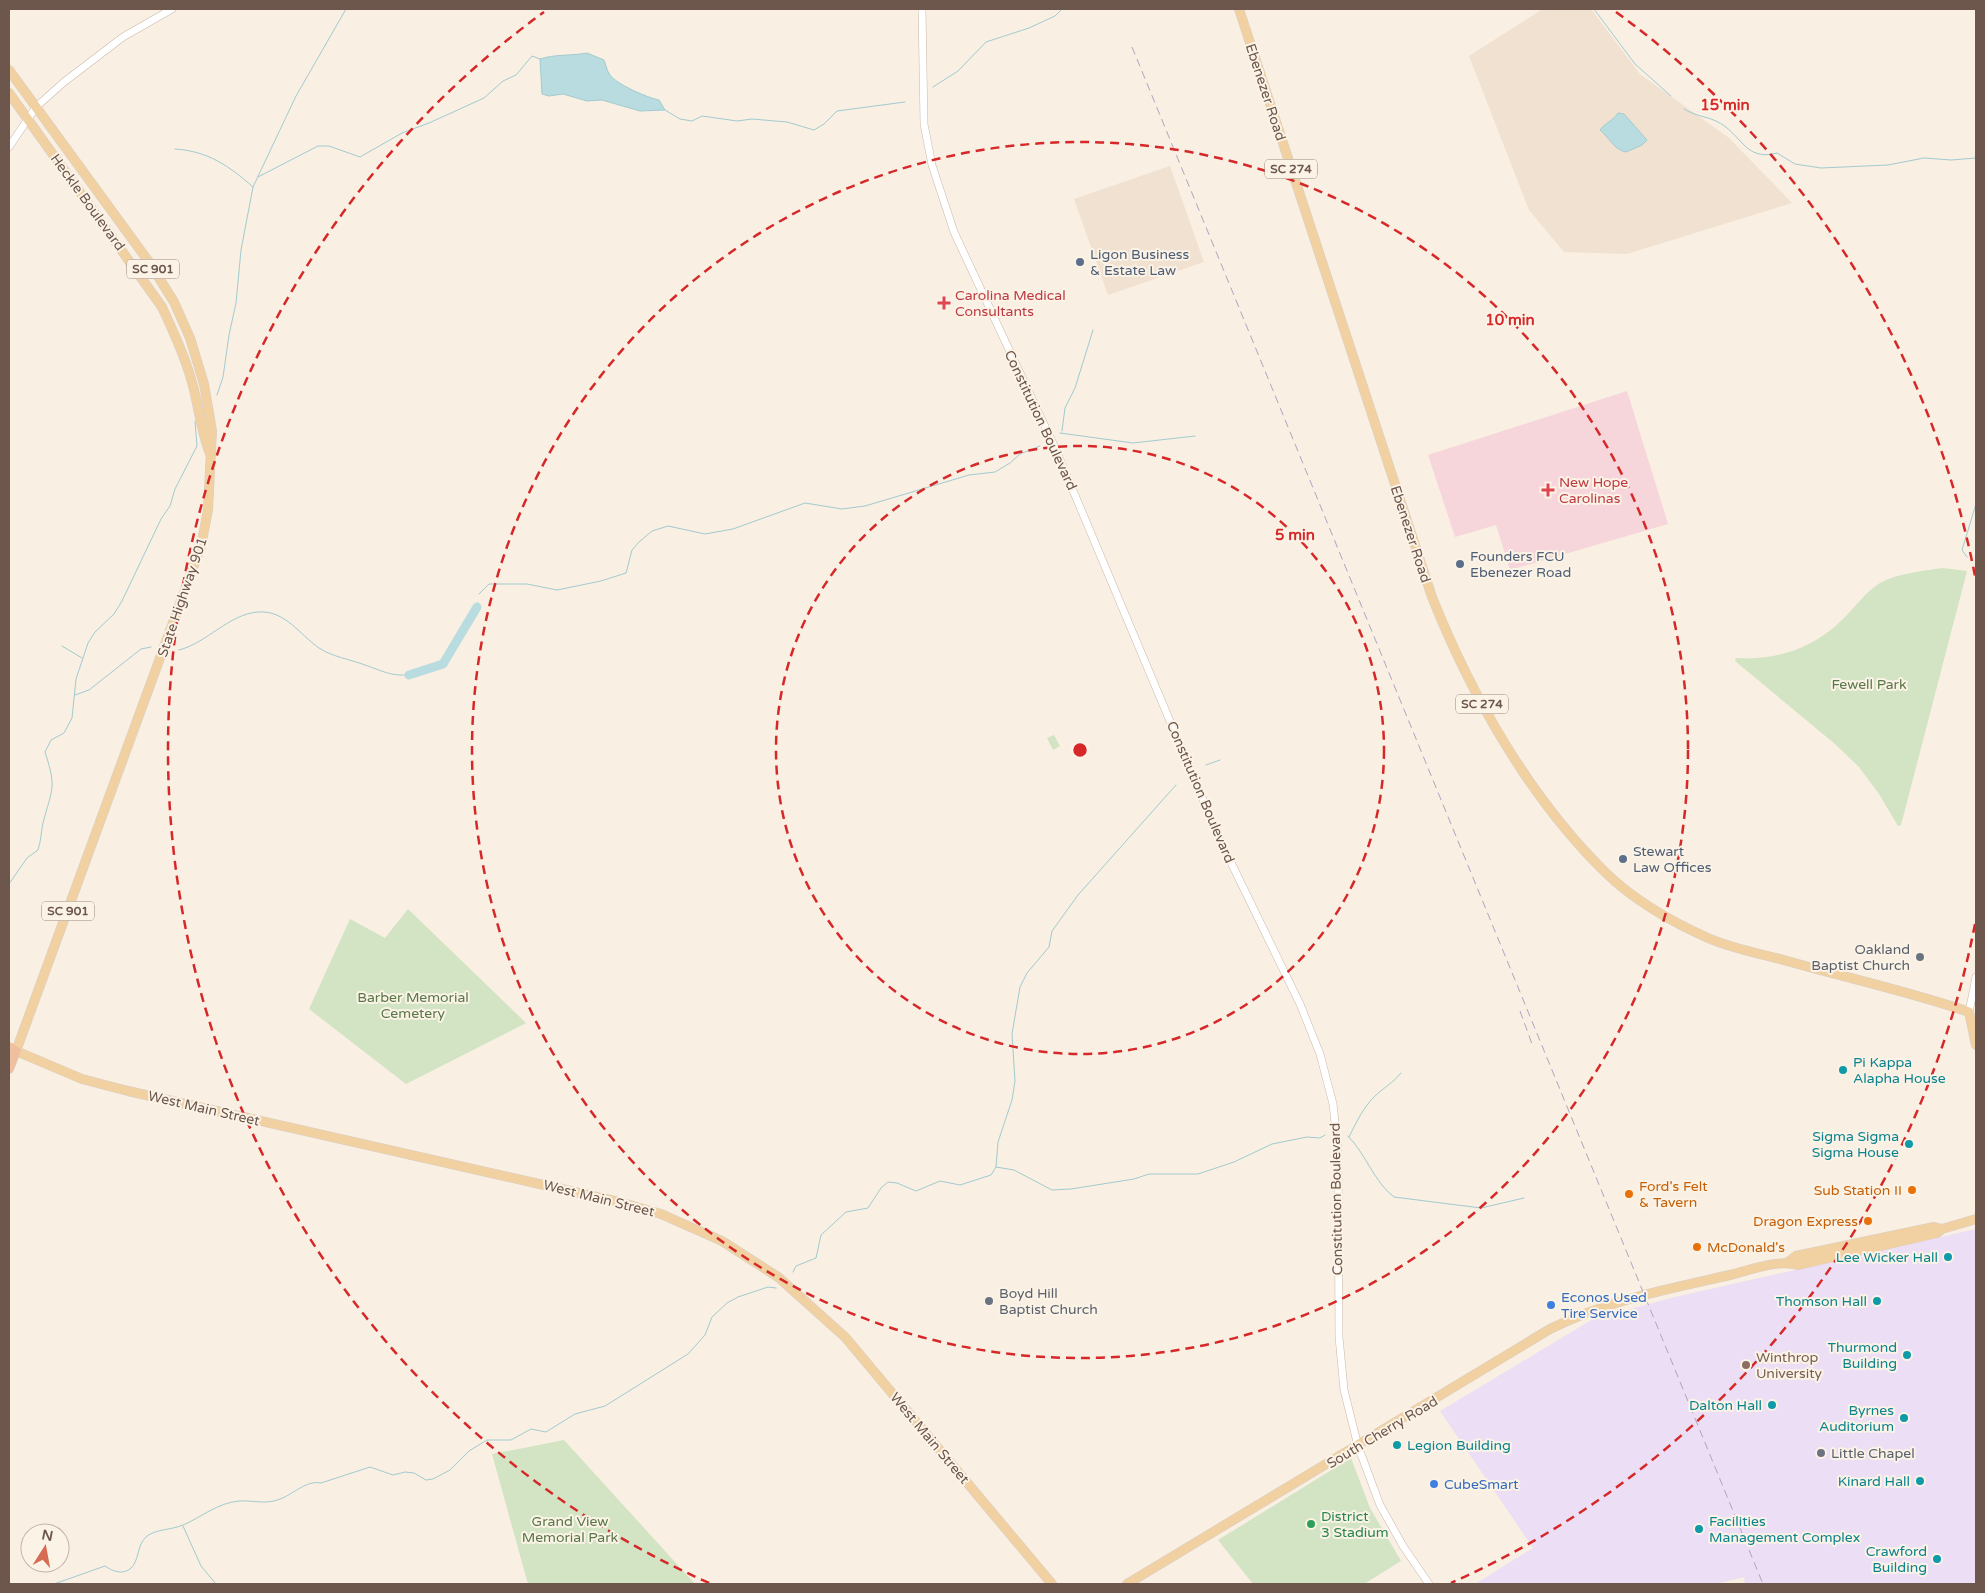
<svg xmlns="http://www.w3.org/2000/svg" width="1985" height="1593" font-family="'Varela Round',sans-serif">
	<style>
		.residential { fill: #f0e1d1 }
		.education { fill: #ecdff5 }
		.medical { fill: #f6d6db }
		.green { fill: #d2e4c3 }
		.water { fill: #b9dce0; stroke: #a1cbd0 }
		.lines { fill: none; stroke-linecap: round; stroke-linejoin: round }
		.stream { stroke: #a1cbd0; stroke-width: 1 }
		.river { stroke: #b9dce0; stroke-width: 9 }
		.tertiary-casing { stroke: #cab9ad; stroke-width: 8 }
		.primary-casing { stroke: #d6d0cd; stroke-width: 10 }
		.trunk-casing { stroke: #d6d0cd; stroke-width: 10 }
		.tertiary { stroke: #fff; stroke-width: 7 }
		.primary { stroke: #f1d0a1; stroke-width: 9 }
		.trunk { stroke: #efc0a0; stroke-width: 9 }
		.rail { stroke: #b1a3c0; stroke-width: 1; stroke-dasharray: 8 5; stroke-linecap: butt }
		.ring { fill: none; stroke: #d62828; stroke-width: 2.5; stroke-dasharray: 9 6 }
		.service-dot { fill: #5c6f8a; stroke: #fcf3e7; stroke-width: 2 }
		.health-dot { fill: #e0444e; stroke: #fcf3e7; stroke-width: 2 }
		.worship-dot { fill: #6b7280; stroke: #fcf3e7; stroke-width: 2 }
		.culture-dot { fill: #0f9aa8; stroke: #fcf3e7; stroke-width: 2 }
		.food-dot { fill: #e8710a; stroke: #fcf3e7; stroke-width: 2 }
		.shop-dot { fill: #3f7fe0; stroke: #fcf3e7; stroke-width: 2 }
		.education-dot { fill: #8d6e63; stroke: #fcf3e7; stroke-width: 2 }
		.leisure-dot { fill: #2e9e5b; stroke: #fcf3e7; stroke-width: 2 }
		.labels { text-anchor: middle; stroke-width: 4; stroke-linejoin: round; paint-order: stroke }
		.shield { fill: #fcf3e7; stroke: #98857a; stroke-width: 1 }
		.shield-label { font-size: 12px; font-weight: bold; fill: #6d564c }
		.street-label { font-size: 14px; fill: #6d564c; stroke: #fcf3e7 }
		.service-label { font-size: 14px; fill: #4e5e75; stroke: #fcf3e7; text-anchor: start }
		.health-label { font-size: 14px; fill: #be3a42; stroke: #fcf3e7; text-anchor: start }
		.park-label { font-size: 14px; fill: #587848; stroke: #fcf3e7 }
		.worship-label { font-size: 14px; fill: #5b616d; stroke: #fcf3e7; text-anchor: start }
		.culture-label { font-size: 14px; fill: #0d838f; stroke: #fcf3e7; text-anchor: end }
		.food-label { font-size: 14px; fill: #c56008; stroke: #fcf3e7; text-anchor: start }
		.shop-label { font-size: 14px; fill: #366cbe; stroke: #fcf3e7; text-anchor: start }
		.education-label { font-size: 14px; fill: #785e54; stroke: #fcf3e7; text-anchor: start }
		.leisure-label { font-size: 14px; fill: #27864d; stroke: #fcf3e7; text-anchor: start }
		.centre { fill: #d62828; stroke: #fcf3e7; stroke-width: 2.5 }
		.ring-label { font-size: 15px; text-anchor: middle; font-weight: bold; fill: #d62828; stroke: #fcf3e7; stroke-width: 4; stroke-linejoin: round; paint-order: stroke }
	</style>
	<rect width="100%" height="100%" fill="#f9efe2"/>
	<path class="residential" d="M1543,9h48l49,65 89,64 63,65 -165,51 -63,-2 -35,-42 -60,-154z
		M1170,166l34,96 -96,33 -34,-96z"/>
	<path class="education" d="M1976,1229v355h-231l-1,-7 -28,7h-241l58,-36 -93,-137 153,-92 82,-22z"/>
	<path class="medical" d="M1627,391l41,133 -158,46 -14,-45 -41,12 -27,-82z"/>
	<path class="green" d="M1943,568l24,3 -66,254 -3,1 -19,-32 -20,-27 -24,-23 -100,-83 1,-3c40,3 77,-10 105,-37 13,-12 24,-29 39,-38 19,-10 42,-12 63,-15z
		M1054,735l6,11 -7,4 -6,-12z
		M408,909l118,114 -120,61 -97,-75 41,-90 35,19z
		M564,1440l131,144h-167l-36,-130z
		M1351,1458l19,50 31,53 -37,23h-111l-35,-44z"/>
	<path class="water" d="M587,53l17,7c2,5 3,11 6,15 6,9 38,23 49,25l6,10 -25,1 -38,-11 -15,1 -24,-7 -14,2 -7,-2 -2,-35c15,-5 31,-3 47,-6z
		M1618,113l6,1 23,26 -5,5 -16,7c-12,-2 -17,-15 -26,-22 5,-7 13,-9 18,-17z"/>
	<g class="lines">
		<path class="stream" d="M1594,9l41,55 36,32
			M933,87l25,-16 28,-29 43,-14 26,-12 7,-7
			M1684,109c11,7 21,7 32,12 26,12 28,41 61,32l18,11 26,4 67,-3 36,-7 27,2 25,-2
			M665,110l15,9 12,2 10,-5 35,5 15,-2 35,3 27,8 10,-6 13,-13 68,-9
			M175,149c33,2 54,17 78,38
			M258,177l60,-31h11l31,11 42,-24 27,-10 55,-25 19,-17 13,-6 16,-19 8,3
			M217,395l6,-18 6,-42 7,-32 5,-53 12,-63 43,-91 50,-87
			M1062,431l3,-23 10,-20 18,-58
			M1060,433l73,10 62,-7
			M1967,557l-5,-7 14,-46
			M479,594l10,-10h38l30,6 44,-9 25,-8 6,-23 7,-8 13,-11 16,-5 37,8 28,-5 72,-26 37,6 23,-3 104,-31 26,-3 15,-9 10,-9 20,-8
			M477,607l1,-4
			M62,646l20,12
			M179,650c28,-7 50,-36 79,-38 27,-2 41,22 61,36 14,9 30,11 46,17 18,6 24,11 44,10
			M75,695l14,-5 52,-41 10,-2
			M1206,765l14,-5
			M9,884l18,-26 11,-8c3,-9 3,-18 5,-27 9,-35 14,-34 2,-71l6,-12 13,-7 8,-15 4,-39 12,-36 7,-11 19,-18 8,-13 39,-82 9,-13 5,-17 22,-43 -2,-25
			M1348,1136c18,18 26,46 46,61l87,11 43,-10
			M1349,1137c7,-14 14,-29 25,-40 9,-9 19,-14 27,-24
			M996,1167l18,3 38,20 19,-1 63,-10 15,-5h49l36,-12 38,-18 35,-7 13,1 5,-3
			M793,1272l3,-6 20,-8 5,-23 25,-23 22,-4 13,-20 7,-6 9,1 19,8 24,-10 20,4 31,-10 5,-8 2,-25 14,-42 3,-19 -3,-47 8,-47 7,-14 22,-26 3,-16 26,-36 98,-110
			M183,1526l18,40 15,18
			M54,1584l51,-18c7,5 17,9 25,3 10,-8 6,-24 17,-33 10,-7 24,-6 36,-11 19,-8 34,-22 56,-24 14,-1 27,4 41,-2 14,-5 26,-19 41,-16l49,-16 23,8 12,-3 9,1 12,7 7,-1 17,-9 19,-19 18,-11h24l20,-11 15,3 29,-18 30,-8 83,-52 17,-19 7,-18 15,-14 11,-6 30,-10 8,1"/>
		<path class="river" d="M409,675l34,-11 34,-57"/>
		<defs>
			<path id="tertiary" d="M922,9l2,115 8,41 22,67 102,218 164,390 80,164 20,50 13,50 5,46 1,187 5,53 14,56 22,59 23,41 26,38
				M9,147l27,-40 28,-25 59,-45 49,-28
				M1969,1012l7,-35"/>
			<path id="primary" d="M1239,9l193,588c39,98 98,202 174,276 29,28 66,49 102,65 23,10 48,15 72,21 63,18 128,32 189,53l7,33
				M9,70l140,192 25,40 16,36 14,46 8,47 -4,79 -7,36 -185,505 66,28 46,12 491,111 42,12 61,27 56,36 67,60 207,247
				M9,93l153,214c12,26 24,52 31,79 6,23 8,45 17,68
				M1788,1262l8,-6 138,-29 8,2
				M1127,1584l423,-255c58,-29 118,-40 180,-54 21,-5 47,-16 68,-10l139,-32 5,-4 34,-10"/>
			<path id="trunk" d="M9,1047l7,4 -7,18"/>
		</defs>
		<use href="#tertiary" class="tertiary-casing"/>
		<use href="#primary" class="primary-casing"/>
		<use href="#trunk" class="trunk-casing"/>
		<use href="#tertiary" class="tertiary"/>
		<use href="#primary" class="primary"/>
		<use href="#trunk" class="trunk"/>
		<path class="rail" d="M1132,47l631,1537
			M1520,1011l12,33"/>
	</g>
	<g class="ring">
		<circle cx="1080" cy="750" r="304"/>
		<circle cx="1080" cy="750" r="608"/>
		<path d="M1975 924A912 912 0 0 1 1451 1583M709 1583A912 912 0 0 1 544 12M1616 12A912 912 0 0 1 1975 576"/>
	</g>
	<g class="service-dot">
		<circle cx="1080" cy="262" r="5"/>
		<circle cx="1460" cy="564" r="5"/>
		<circle cx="1623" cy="859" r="5"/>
	</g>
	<g class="health-dot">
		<path d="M941.5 295.5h5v5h5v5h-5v5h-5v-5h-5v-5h5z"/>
		<path d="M1545.5 482.5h5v5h5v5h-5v5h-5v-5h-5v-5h5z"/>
	</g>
	<g class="worship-dot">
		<circle cx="1920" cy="957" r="5"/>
		<circle cx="989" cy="1301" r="5"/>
		<circle cx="1821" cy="1453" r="5"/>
	</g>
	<g class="culture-dot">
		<circle cx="1843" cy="1070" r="5"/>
		<circle cx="1909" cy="1144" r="5"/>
		<circle cx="1948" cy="1257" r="5"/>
		<circle cx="1877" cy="1301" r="5"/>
		<circle cx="1907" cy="1355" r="5"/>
		<circle cx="1772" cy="1405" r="5"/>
		<circle cx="1904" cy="1418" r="5"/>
		<circle cx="1397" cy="1445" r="5"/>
		<circle cx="1920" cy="1481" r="5"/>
		<circle cx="1699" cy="1529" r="5"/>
		<circle cx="1937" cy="1559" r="5"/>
	</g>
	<g class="food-dot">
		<circle cx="1912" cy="1190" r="5"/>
		<circle cx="1629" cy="1194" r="5"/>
		<circle cx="1868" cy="1221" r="5"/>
		<circle cx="1697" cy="1247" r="5"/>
	</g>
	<g class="shop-dot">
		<circle cx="1551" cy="1305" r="5"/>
		<circle cx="1434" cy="1484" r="5"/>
	</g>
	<circle class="education-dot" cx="1746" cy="1365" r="5"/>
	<circle class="leisure-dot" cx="1311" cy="1524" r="5"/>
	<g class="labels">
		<g class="shield">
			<rect x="1265" y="159.5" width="52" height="19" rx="4"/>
			<rect x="127" y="259.5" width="52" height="19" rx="4"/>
			<rect x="1456" y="694.5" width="52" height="19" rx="4"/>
			<rect x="42" y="901.5" width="52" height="19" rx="4"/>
		</g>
		<g class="shield-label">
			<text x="1291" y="173">SC 274</text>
			<text x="153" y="273">SC 901</text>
			<text x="1482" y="708">SC 274</text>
			<text x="68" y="915">SC 901</text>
		</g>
		<g class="street-label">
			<text transform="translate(1266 92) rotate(72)" y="5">Ebenezer Road</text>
			<text transform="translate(88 202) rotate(54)" y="5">Heckle Boulevard</text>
			<text transform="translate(1041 420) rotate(65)" y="5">Constitution Boulevard</text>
			<text transform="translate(1411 534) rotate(72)" y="5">Ebenezer Road</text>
			<text transform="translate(182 597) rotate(-71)" y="5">State Highway 901</text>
			<text transform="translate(1201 792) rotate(67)" y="5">Constitution Boulevard</text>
			<text transform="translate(204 1108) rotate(13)" y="5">West Main Street</text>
			<text transform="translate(599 1198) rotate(14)" y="5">West Main Street</text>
			<text transform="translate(1336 1199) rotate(-91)" y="5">Constitution Boulevard</text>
			<text transform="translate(1382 1432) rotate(-31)" y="5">South Cherry Road</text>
			<text transform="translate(930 1438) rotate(50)" y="5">West Main Street</text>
		</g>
		<g class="service-label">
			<text x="1090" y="259">Ligon Business<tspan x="1090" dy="16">&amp; Estate Law</tspan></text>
			<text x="1470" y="561">Founders FCU<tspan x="1470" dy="16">Ebenezer Road</tspan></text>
			<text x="1633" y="856">Stewart<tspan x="1633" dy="16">Law Offices</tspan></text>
		</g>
		<g class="health-label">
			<text x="955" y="300">Carolina Medical<tspan x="955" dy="16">Consultants</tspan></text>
			<text x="1559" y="487">New Hope<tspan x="1559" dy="16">Carolinas</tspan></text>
		</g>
		<g class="park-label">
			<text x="1869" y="689">Fewell Park</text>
			<text x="413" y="1002">Barber Memorial<tspan x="413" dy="16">Cemetery</tspan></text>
			<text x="570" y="1526">Grand View<tspan x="570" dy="16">Memorial Park</tspan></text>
		</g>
		<g class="worship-label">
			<text x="1910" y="954" text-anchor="end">Oakland<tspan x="1910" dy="16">Baptist Church</tspan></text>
			<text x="999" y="1298">Boyd Hill<tspan x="999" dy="16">Baptist Church</tspan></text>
			<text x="1831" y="1458">Little Chapel</text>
		</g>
		<g class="culture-label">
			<text x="1853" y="1067" text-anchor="start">Pi Kappa<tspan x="1853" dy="16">Alapha House</tspan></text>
			<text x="1899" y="1141">Sigma Sigma<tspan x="1899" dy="16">Sigma House</tspan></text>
			<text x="1938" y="1262">Lee Wicker Hall</text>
			<text x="1867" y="1306">Thomson Hall</text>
			<text x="1897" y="1352">Thurmond<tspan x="1897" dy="16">Building</tspan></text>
			<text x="1762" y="1410">Dalton Hall</text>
			<text x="1894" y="1415">Byrnes<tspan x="1894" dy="16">Auditorium</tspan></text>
			<text x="1407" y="1450" text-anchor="start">Legion Building</text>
			<text x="1910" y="1486">Kinard Hall</text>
			<text x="1709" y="1526" text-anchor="start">Facilities<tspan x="1709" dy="16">Management Complex</tspan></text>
			<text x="1927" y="1556">Crawford<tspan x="1927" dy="16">Building</tspan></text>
		</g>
		<g class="food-label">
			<text x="1639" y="1191">Ford's Felt<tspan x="1639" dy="16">&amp; Tavern</tspan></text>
			<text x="1902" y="1195" text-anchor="end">Sub Station II</text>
			<text x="1858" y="1226" text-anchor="end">Dragon Express</text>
			<text x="1707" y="1252">McDonald's</text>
		</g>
		<g class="shop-label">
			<text x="1561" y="1302">Econos Used<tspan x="1561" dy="16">Tire Service</tspan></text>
			<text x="1444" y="1489">CubeSmart</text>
		</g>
		<g class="education-label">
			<text x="1756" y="1362">Winthrop<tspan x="1756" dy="16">University</tspan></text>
		</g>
		<g class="leisure-label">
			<text x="1321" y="1521">District<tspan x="1321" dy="16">3 Stadium</tspan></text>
		</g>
	</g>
	<circle cx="1080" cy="750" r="8" class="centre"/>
	<g class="ring-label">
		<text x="1725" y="110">15 min</text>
		<text x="1510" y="325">10 min</text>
		<text x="1295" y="540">5 min</text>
	</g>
	<rect width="1985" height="1593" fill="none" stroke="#6d564c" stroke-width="20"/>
	<g transform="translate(45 1548) rotate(11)"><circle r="24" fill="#fcf3e7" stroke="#c3b4a9"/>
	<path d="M0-4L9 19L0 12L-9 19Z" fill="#d66c54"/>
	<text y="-8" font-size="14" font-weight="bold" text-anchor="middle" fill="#6d564c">N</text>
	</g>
</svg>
